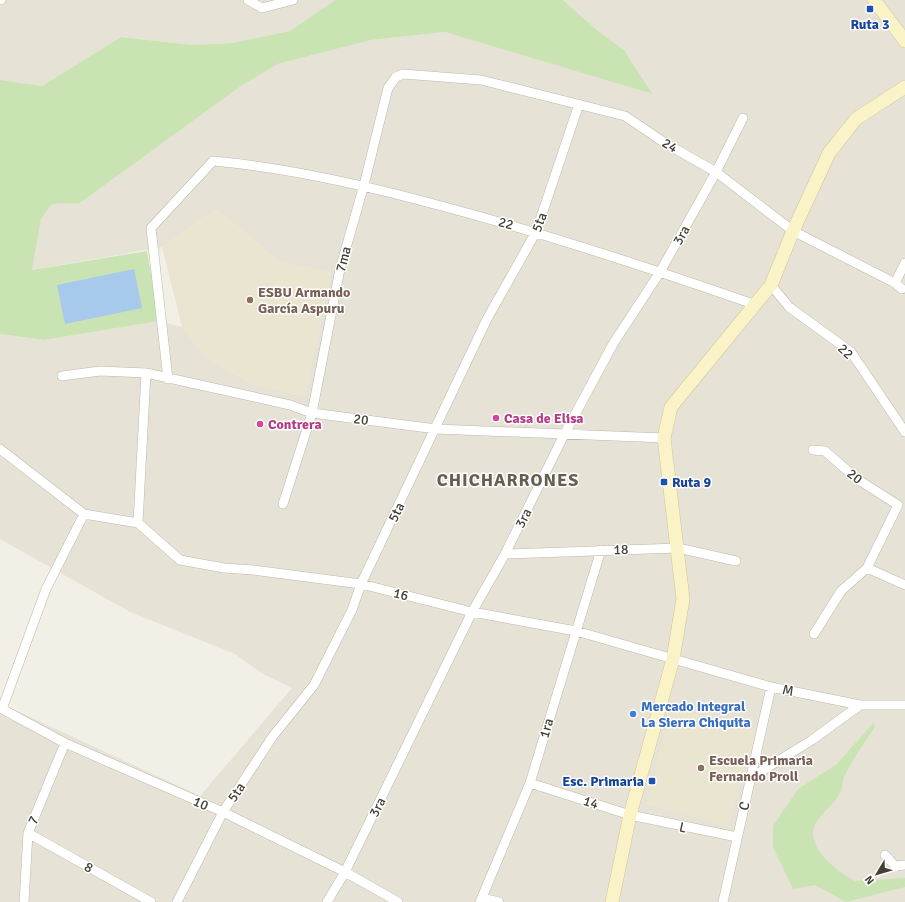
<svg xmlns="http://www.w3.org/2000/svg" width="905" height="902" font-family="Signika,sans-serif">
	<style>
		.residential { fill: #e6e2d5 }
		.education { fill: #eae5d1 }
		.green { fill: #c9e4b2 }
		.water { fill: #a7c9eb }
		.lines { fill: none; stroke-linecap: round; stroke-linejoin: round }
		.street-casing { stroke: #bdb8aa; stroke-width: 10 }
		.secondary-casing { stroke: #cfc599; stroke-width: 14 }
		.street { stroke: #fff; stroke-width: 9 }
		.secondary { stroke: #fbf3c8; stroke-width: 13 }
		.transit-dot { fill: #1a4fb4; stroke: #fff; stroke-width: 1.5 }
		.education-dot { fill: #8d6e63; stroke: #fff; stroke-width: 1.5 }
		.hotel-dot { fill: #d1479c; stroke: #fff; stroke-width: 1.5 }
		.shop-dot { fill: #3f7fe0; stroke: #fff; stroke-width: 1.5 }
		.labels { text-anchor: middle; stroke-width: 3; stroke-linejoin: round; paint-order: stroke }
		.transit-label { font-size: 14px; font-weight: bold; fill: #164399; stroke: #fff }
		.street-label { font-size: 14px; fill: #444036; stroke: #fff }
		.education-label { font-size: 14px; font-weight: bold; fill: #785e54; stroke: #fff; text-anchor: start }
		.hotel-label { font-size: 14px; font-weight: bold; fill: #b23c85; stroke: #fff; text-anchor: start }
		.shop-label { font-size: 14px; font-weight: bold; fill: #366cbe; stroke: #fff; text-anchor: start }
		.district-label { font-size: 18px; font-weight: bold; letter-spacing: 1px; fill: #665f4e; stroke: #fff }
	</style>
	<rect width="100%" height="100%" fill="#f2efe7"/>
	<path class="residential" d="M0,0h335l-45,31 -58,12 -39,2 -72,-8 -79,49 -42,-6z
		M563,0h342v902h-905v-199l200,93 92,-108 -29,-14 -28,-20 -105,-42 -130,-73v-205l44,6 115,-19 23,6 26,32 48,26 49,11 26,-123 -51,-11 -64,-53 -54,38 -130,23 9,-51 11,-15 28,-1 161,-117 37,-22 93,-24 74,-8 208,61 -29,-43 -26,-19z"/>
	<path class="education" d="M216,209l64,53 51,11 -26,123 -49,-11 -48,-26 -26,-32 -20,-80z
		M671,706l86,25 -29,96 -82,-23z"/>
	<path class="green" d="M335,0h228l35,31 26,19 29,44 -208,-62 -74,8 -93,24 -37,22 -161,117 -28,1 -11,15 -9,51 115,-19 12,70 -115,19 -44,-6v-254l42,6 79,-49 72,8 39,-2 58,-12z
		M873,723l2,4c-11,16 -23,33 -31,50 -2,6 -2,13 -5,18 -5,9 -16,17 -22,26 -16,23 20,51 38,60l50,-3v9l-59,15 -31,-17 -22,4 -20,-42v-21l25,-37 39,-25z"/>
	<path class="water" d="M134,269l8,39 -77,16 -8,-39z"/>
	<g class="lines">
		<defs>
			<path id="street" d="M0,0h1
				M248,0l14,8 31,-8
				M895,283l10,-20
				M771,285l18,22 62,45 54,80
				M62,376l38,-5 46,2 144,32 22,8 124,16 228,9
				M168,379l-17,-151 62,-67c79,7 156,25 232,46 105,28 208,62 311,98
				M0,449l84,65 54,9
				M813,450l12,1 32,28 41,26
				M283,504l29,-91 28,-144 24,-84 24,-97 8,-11 7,-3 78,6 144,36 40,27 51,29 77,59 102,52 7,6
				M84,514l-38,75 -44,120 63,34 158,69 122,60 53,30
				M138,523l42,37 44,8 29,2 108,14 111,28 104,19 195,56 89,18h45
				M138,523l8,-150
				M505,554l173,-6 58,13
				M867,568l38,17
				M814,634l27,-43 26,-23 31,-63
				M752,777l60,-37 48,-35
				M530,783l100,32 107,22
				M28,833l123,69
				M885,855l10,11 10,-1
				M482,898l17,4
				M24,902l4,-69 37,-90
				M177,902l46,-90 50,-76 41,-51 38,-75 9,-26 126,-265 49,-87 43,-128
				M327,902l18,-30 127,-260 33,-58 60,-121 48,-89 47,-72 56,-100 27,-54
				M480,902l50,-119 71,-233
				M723,902l48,-215"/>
			<path id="secondary" d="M874,0l31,41
				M612,902l18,-87 43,-156 10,-60 -19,-161 7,-31 100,-122 22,-54 36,-78 27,-34 49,-32"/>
		</defs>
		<use href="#street" class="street-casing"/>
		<use href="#secondary" class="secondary-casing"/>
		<use href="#street" class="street"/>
		<use href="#secondary" class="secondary"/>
	</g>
	<g class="transit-dot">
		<rect x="866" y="5" width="8" height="8" rx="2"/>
		<rect x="660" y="478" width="8" height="8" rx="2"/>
		<rect x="648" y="777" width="8" height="8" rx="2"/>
	</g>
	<g class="education-dot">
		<circle cx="250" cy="300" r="4"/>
		<circle cx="701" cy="768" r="4"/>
	</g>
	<g class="hotel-dot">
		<circle cx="496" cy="418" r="4"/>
		<circle cx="260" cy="424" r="4"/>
	</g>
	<circle class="shop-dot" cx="633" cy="714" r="4"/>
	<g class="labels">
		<g class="transit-label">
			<text x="870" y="29">Ruta 3</text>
			<text x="672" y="487" text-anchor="start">Ruta 9</text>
			<text x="644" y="786" text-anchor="end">Esc. Primaria</text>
		</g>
		<g class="street-label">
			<text transform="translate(670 145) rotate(31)" y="5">24</text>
			<text transform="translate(539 222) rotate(-69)" y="5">5ta</text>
			<text transform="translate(506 223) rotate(15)" y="5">22</text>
			<text transform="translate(681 235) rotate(-61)" y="5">3ra</text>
			<text transform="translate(343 259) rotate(-75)" y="5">7ma</text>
			<text transform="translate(846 351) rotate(43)" y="5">22</text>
			<text transform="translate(361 419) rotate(7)" y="5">20</text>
			<text transform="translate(855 476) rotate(38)" y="5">20</text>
			<text transform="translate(396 512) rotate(-64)" y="5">5ta</text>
			<text transform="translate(523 518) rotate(-63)" y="5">3ra</text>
			<text transform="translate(621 549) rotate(-1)" y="5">18</text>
			<text transform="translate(401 594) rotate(14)" y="5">16</text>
			<text transform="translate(788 690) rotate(12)" y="5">M</text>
			<text transform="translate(546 728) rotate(-73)" y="5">1ra</text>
			<text transform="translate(236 792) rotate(-56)" y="5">5ta</text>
			<text transform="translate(591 802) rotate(18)" y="5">14</text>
			<text transform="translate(201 803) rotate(24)" y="5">10</text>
			<text transform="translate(744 806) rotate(-76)" y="5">C</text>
			<text transform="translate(377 807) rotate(-63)" y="5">3ra</text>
			<text transform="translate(33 820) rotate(-66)" y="5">7</text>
			<text transform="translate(683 827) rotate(12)" y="5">L</text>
			<text transform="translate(89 867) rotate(29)" y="5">8</text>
		</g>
		<g class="education-label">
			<text x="258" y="297">ESBU Armando<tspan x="258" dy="16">García Aspuru</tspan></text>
			<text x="709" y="765">Escuela Primaria<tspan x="709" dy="16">Fernando Proll</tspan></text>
		</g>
		<g class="hotel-label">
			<text x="504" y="423">Casa de Elisa</text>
			<text x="268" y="429">Contrera</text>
		</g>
		<g class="shop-label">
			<text x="641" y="711">Mercado Integral<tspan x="641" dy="16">La Sierra Chiquita</tspan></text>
		</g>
		<g class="district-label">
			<text x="508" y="486">CHICHARRONES</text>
		</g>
	</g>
	<g transform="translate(877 874) rotate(232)" stroke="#ffffff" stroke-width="3" paint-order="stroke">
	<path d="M0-3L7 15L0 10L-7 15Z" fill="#444036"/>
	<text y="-6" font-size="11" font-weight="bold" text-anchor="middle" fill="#444036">N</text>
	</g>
</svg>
